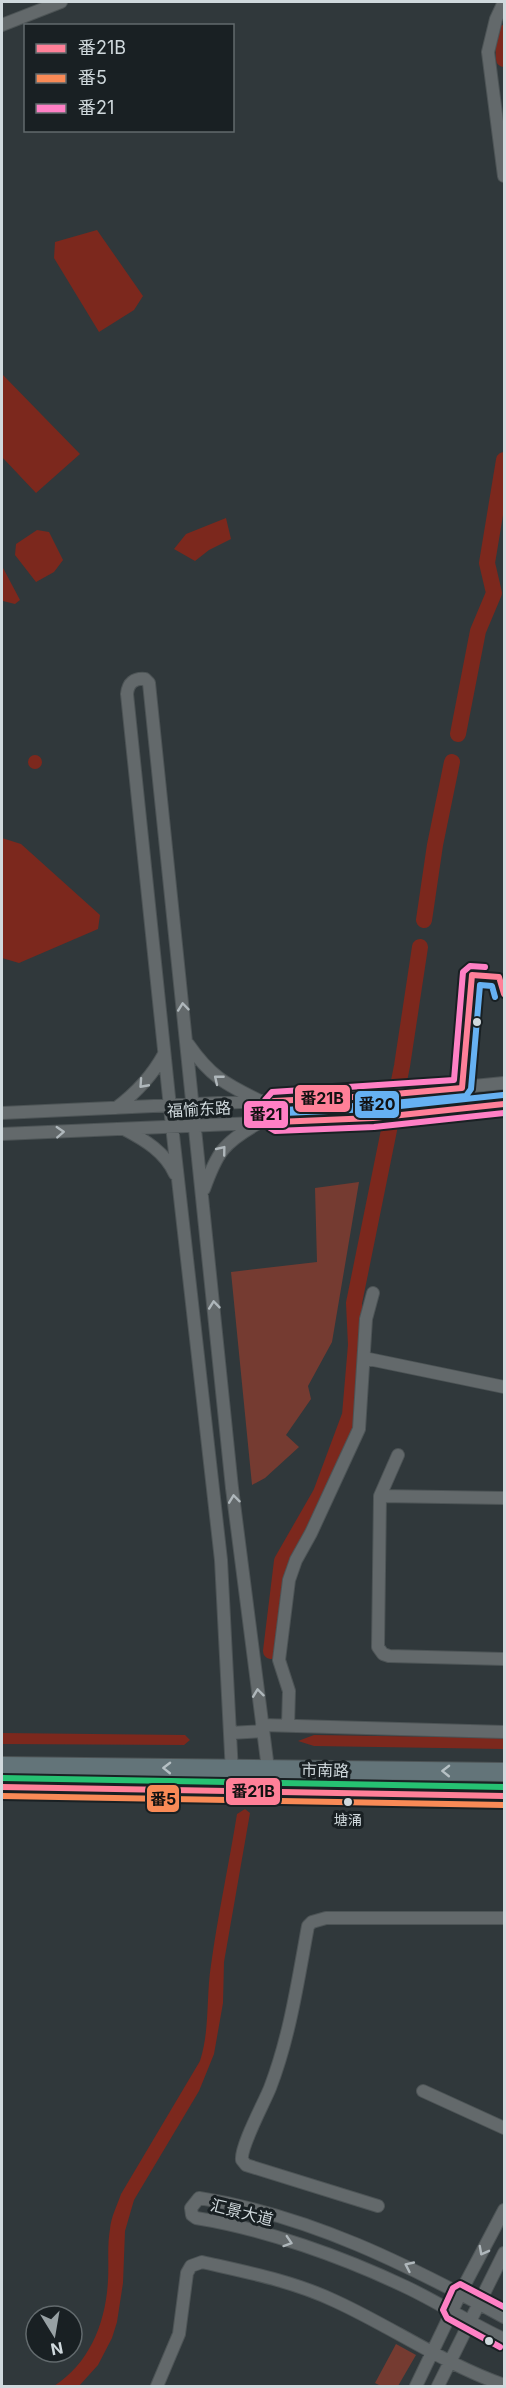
<svg xmlns="http://www.w3.org/2000/svg" width="506" height="2388" font-family="Inter,'Noto Sans SC',sans-serif">
	<style>
		.green { fill: #753b31 }
		.water { fill: #7c281d }
		.lines { fill: none; stroke-linecap: round; stroke-linejoin: round }
		.river { stroke: #7c281d; stroke-width: 16 }
		.minor-casing { stroke: #4d5456; stroke-width: 14 }
		.highway-casing { stroke: #4d5456; stroke-width: 20 }
		.minor { stroke: #63696b; stroke-width: 12 }
		.highway { stroke: #637479; stroke-width: 18 }
		.bus-1-casing { stroke: #192023; stroke-width: 10 }
		.bus-2-casing { stroke: #192023; stroke-width: 10 }
		.bus-3-casing { stroke: #192023; stroke-width: 10 }
		.bus-4-casing { stroke: #192023; stroke-width: 10 }
		.bus-5-casing { stroke: #192023; stroke-width: 10 }
		.bus-1 { stroke: #ff8098; stroke-width: 6 }
		.bus-2 { stroke: #f98a56; stroke-width: 6 }
		.bus-3 { stroke: #ff80c5; stroke-width: 6 }
		.bus-4 { stroke: #66b1f2; stroke-width: 6 }
		.bus-5 { stroke: #26c172; stroke-width: 6 }
		.oneway { stroke: #afb7bb }
		.oneway2 { stroke: #b5c0c4 }
		.bus-dot { fill: #d0d9dd; stroke: #192023; stroke-width: 2 }
		.labels { text-anchor: middle; stroke-width: 6; stroke-linejoin: round; paint-order: stroke }
		.bus-label { font-size: 14px; fill: #d0d9dd; stroke: #192023 }
		.street-label { font-size: 16px; fill: #d0d9dd; stroke: #192023 }
		.line-badge { stroke: #192023; stroke-width: 2 }
		.pale-badge-label { font-size: 16px; text-anchor: middle; font-weight: bold; fill: #111 }
	</style>
	<rect width="100%" height="100%" fill="#30383b"/>
	<path class="green" d="M359,1182l-27,160 -24,44 3,13 -25,36 13,12 -34,31 -13,7 -21,-213 86,-10 -2,-74z
		M396,2344l20,11 -18,31h-17l-6,-3z"/>
	<path class="water" d="M97,230l46,66 -9,14 -35,22 -45,-74 1,-16z
		M2,374l78,80 -44,39 -34,-36z
		M226,518l5,21 -22,11 -14,11 -21,-12 12,-15z
		M37,530l12,2 14,28 -9,12 -18,10 -21,-27 1,-11z
		M2,566l18,34 -5,4 -12,-3 -1,-4z
		M28 762a7 7 0 1 1 14 0a7 7 0 1 1-14 0Z
		M2,838l19,6 79,71 -2,14 -79,34 -17,-5z
		M2,1733l183,2 5,5 -6,5 -182,-1z
		M314,1735l190,3v11l-190,-3 -16,-5z
		M245,1809l5,4 -26,149 -1,41 -9,51 -15,37 -65,109 -9,31 -2,52 -6,39 -5,16 -14,27 -19,21h-25c36,-23 52,-64 54,-106 1,-17 -1,-34 2,-51 1,-12 7,-23 11,-35l79,-133c10,-31 6,-64 11,-96 7,-51 18,-101 26,-151z"/>
	<g class="lines">
		<path class="river" d="M504,33l-1,5 1,21
			M458,734l20,-103 16,-38 -7,-30 17,-103
			M424,920l11,-75 17,-83
			M271,1651l11,-90 39,-68 29,-78 6,-70 -2,-42 48,-237 18,-119"/>
		<defs>
			<path id="minor" d="M504,2l-8,17 -8,33 16,124
				M2,25l59,-23
				M188,1044c22,32 37,40 72,57
				M116,1108c20,-15 36,-32 48,-54
				M2,1113l370,-17 132,-13
				M124,1129c21,11 41,23 51,45
				M2,1134l371,-16 131,-14
				M204,1189c13,-36 19,-46 53,-65
				M364,1358l140,29
				M398,1455l-18,41 -2,151 5,7 6,2 115,3
				M380,1496l124,2
				M262,1725l242,7
				M288,1726l1,-35 -10,-31 10,-80 7,-20 15,-27 48,-104 7,-110 7,-26
				M230,1733l33,-2
				M233,1792l-12,-232 -49,-434 -45,-432c1,-11 7,-16 18,-15l4,4 83,805 39,304
				M423,2091l81,37
				M378,2206l-132,-41 -4,-5c-2,-13 22,-57 28,-72 20,-52 28,-108 38,-162l4,-4 14,-4h178
				M504,2317c-96,-52 -195,-102 -305,-119l-8,10 1,7 4,3c69,11 147,39 210,69 34,16 65,37 98,52
				M157,2386l22,-52 8,-61 4,-7 11,-4c44,10 91,19 133,39 57,26 109,63 169,84
				M416,2386l48,-100 40,-76
				M438,2386l66,-133"/>
			<path id="highway" d="M2,1766l502,6
				M2,1787l502,9"/>
		</defs>
		<use href="#minor" class="minor-casing"/>
		<use href="#highway" class="highway-casing"/>
		<use href="#minor" class="minor"/>
		<use href="#highway" class="highway"/>
		<defs>
			<path id="bus-1" d="M504,994l-5,-17 -27,-2 -10,113 -90,8 -98,5 2,21 97,-4 131,-14
				M2,1787l502,9"/>
			<path id="bus-2" d="M2,1796l502,9"/>
			<path id="bus-3" d="M485,967l-15,-1 -7,6 -9,108 -182,12 -7,8 2,24 3,4 5,3 99,-4 130,-14
				M500,2347l-53,-29 -4,-8 10,-22 7,-4 44,23"/>
			<path id="bus-4" d="M495,997l-3,-11 -12,-1 -9,104 -5,7 -93,9 -89,5v3l88,-4 131,-14"/>
			<path id="bus-5" d="M2,1778l502,9"/>
		</defs>
		<use href="#bus-1" class="bus-1-casing"/>
		<use href="#bus-2" class="bus-2-casing"/>
		<use href="#bus-3" class="bus-3-casing"/>
		<use href="#bus-4" class="bus-4-casing"/>
		<use href="#bus-5" class="bus-5-casing"/>
		<use href="#bus-1" class="bus-1"/>
		<use href="#bus-2" class="bus-2"/>
		<use href="#bus-3" class="bus-3"/>
		<use href="#bus-4" class="bus-4"/>
		<use href="#bus-5" class="bus-5"/>
	</g>
	<defs><path id="oneway-chevron" d="M-2-3.5L2.5 0L-2 3.5" fill="none" stroke-width="1.6" stroke-linecap="round" stroke-linejoin="round" transform="scale(1.5)"/></defs>
	<g class="oneway">
		<use href="#oneway-chevron" transform="translate(183 1007) rotate(-96)"/>
		<use href="#oneway-chevron" transform="translate(218 1079) rotate(-141)"/>
		<use href="#oneway-chevron" transform="translate(143 1084) rotate(132)"/>
		<use href="#oneway-chevron" transform="translate(60 1132) rotate(-3)"/>
		<use href="#oneway-chevron" transform="translate(222 1150) rotate(-51)"/>
		<use href="#oneway-chevron" transform="translate(214 1305) rotate(-96)"/>
		<use href="#oneway-chevron" transform="translate(234 1499) rotate(-97)"/>
		<use href="#oneway-chevron" transform="translate(258 1693) rotate(-97)"/>
		<use href="#oneway-chevron" transform="translate(288 2242) rotate(18)"/>
		<use href="#oneway-chevron" transform="translate(483 2251) rotate(118)"/>
		<use href="#oneway-chevron" transform="translate(409 2266) rotate(-155)"/>
	</g>
	<g class="oneway2">
		<use href="#oneway-chevron" transform="translate(167 1768) rotate(-179)"/>
		<use href="#oneway-chevron" transform="translate(446 1771) rotate(-179)"/>
	</g>
	<g class="bus-dot">
		<circle cx="477" cy="1022" r="5"/>
		<circle cx="348" cy="1802" r="5"/>
		<circle cx="489" cy="2341" r="5"/>
	</g>
	<g class="labels">
		<g class="bus-label">
			<text x="348" y="1825">塘涌</text>
		</g>
		<g class="street-label">
			<text transform="translate(199 1109) rotate(-3)" y="6">福愉东路</text>
			<text transform="translate(325 1770) rotate(1)" y="6">市南路</text>
			<text transform="translate(242 2212) rotate(14)" y="6">汇景大道</text>
		</g>
	</g>
	<g class="line-badge">
		<rect x="294" y="1084" width="57" height="29" rx="6" fill="#ff8098"/>
		<rect x="354" y="1090" width="46" height="29" rx="6" fill="#66b1f2"/>
		<rect x="243" y="1100" width="46" height="29" rx="6" fill="#ff80c5"/>
		<rect x="225" y="1777" width="56" height="29" rx="6" fill="#ff8098"/>
		<rect x="146" y="1784" width="34" height="29" rx="6" fill="#f98a56"/>
	</g>
	<g class="pale-badge-label">
		<text x="322" y="1104">番21B</text>
		<text x="377" y="1110">番20</text>
		<text x="266" y="1120">番21</text>
		<text x="253" y="1797">番21B</text>
		<text x="163" y="1805">番5</text>
	</g>
	<rect width="506" height="2388" fill="none" stroke="#d0d9dd" stroke-width="6"/>
	<rect x="24" y="24" width="210" height="108" fill="#192023" stroke="#626a6d" stroke-width="1.5"/>
	<rect x="36" y="44" width="30" height="9" fill="#ff8098" stroke="#626a6d" stroke-width="1.5"/>
	<text x="78" y="54" font-size="18" fill="#d0d9dd">番21B</text>
	<rect x="36" y="74" width="30" height="9" fill="#f98a56" stroke="#626a6d" stroke-width="1.5"/>
	<text x="78" y="84" font-size="18" fill="#d0d9dd">番5</text>
	<rect x="36" y="104" width="30" height="9" fill="#ff80c5" stroke="#626a6d" stroke-width="1.5"/>
	<text x="78" y="114" font-size="18" fill="#d0d9dd">番21</text>
	<g transform="translate(54 2334) rotate(169)"><circle r="28" fill="#192023" stroke="#626a6d" stroke-width="1.5"/>
	<path d="M0-4.5L10 22L0 15L-10 22Z" fill="#98a1a4"/>
	<text y="-9" font-size="16" font-weight="bold" text-anchor="middle" fill="#d0d9dd">N</text>
	</g>
</svg>
